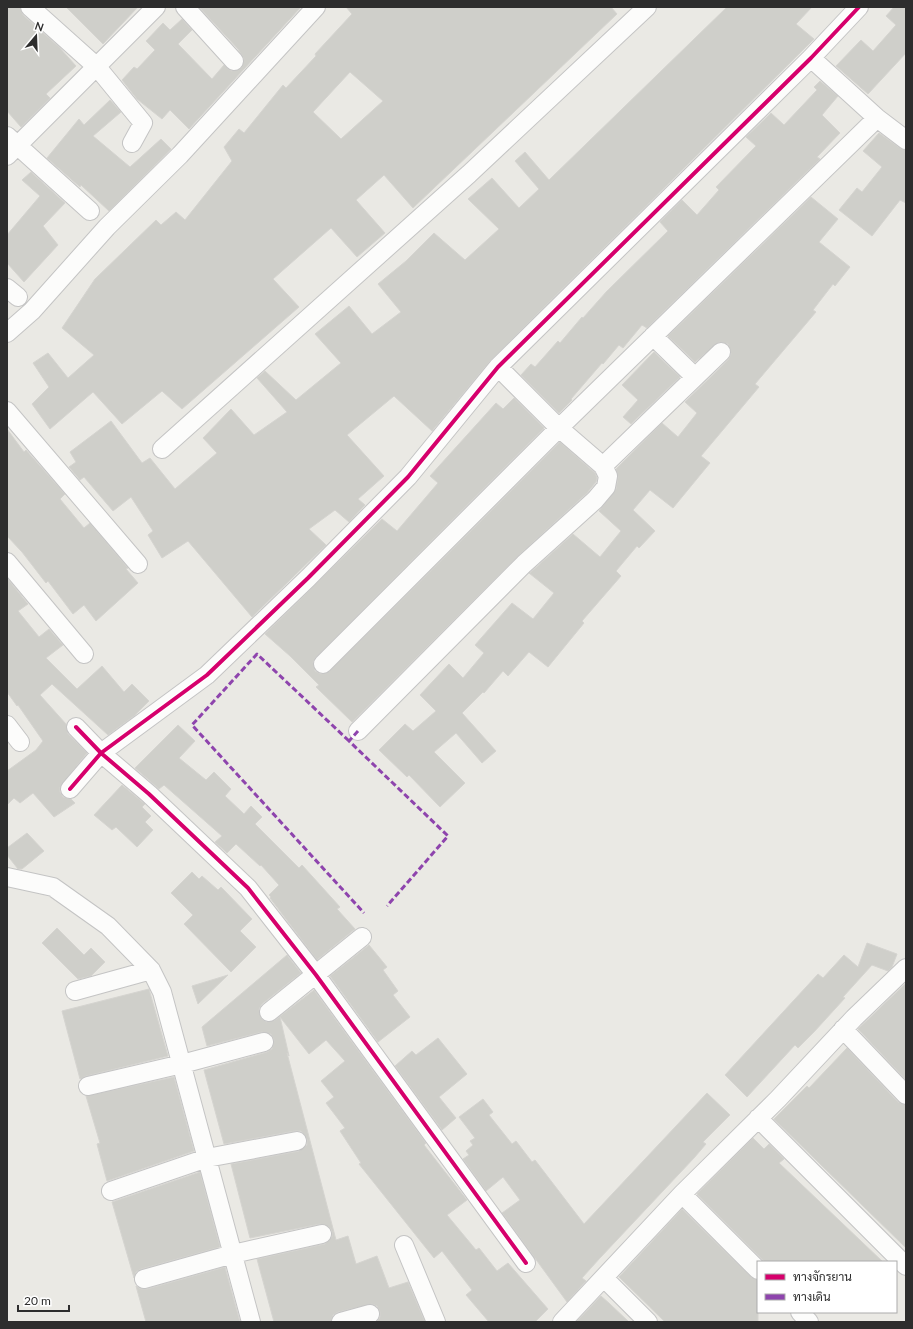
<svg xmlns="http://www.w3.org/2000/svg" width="913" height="1329" font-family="Lato,Sarabun,sans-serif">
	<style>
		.building { fill: #cfcfca; stroke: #d5d4d0; fill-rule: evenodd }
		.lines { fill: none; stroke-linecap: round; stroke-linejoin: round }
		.minor-casing { stroke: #c4c4c4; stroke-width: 20 }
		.minor { stroke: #fcfcfb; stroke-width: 18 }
		.quiet { stroke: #8e44ad; stroke-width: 3; stroke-dasharray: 6 3; stroke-linecap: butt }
		.cycleway-casing { stroke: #fff; stroke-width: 6 }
		.cycleway { stroke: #d6006c; stroke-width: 4 }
	</style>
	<rect width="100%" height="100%" fill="#eae9e4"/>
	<path class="building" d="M7,7h13l3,8 36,32 17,19 -30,28 4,4 -29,29 -14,-16z
		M66,7h72l-35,37z
		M199,7h102l-112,122 -19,-19 -8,9 -25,-20 -15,-19 12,-13 3,2 18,-19 -9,-9 17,-18 7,7 12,-11 10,11 -14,14 34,35 12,-14 7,6 10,-3 3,-9 -6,-10z
		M346,7h265l6,7 -204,194 -29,-33 -28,25 29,33 -28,24 -26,-29 -58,51 26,28 -117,102 -20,-18 -40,33 -29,-32 -43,37 -18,-25 17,-17 -16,-24 15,-10 20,25 26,-23 -32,-27 33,-49 61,-59 5,5 15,-13 9,8 47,-59 -8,-14 15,-18 5,4 39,-48 3,3 30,-32 -1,-2 37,-40zM350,72l33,29 -42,38 -28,-27z
		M727,7h85l-16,17 18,15 -323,321 -59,71 -38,-35 -47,39 37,41 -26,23 7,6 -16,17 -14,-12 -26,19 17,16 -74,72 -64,-76 -26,17 -14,-23 5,-4 -22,-34 -18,14 -29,-34 -4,3 -11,-13 7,-5 -6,-10 41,-31 31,42 8,-5 25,31 42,-36 -14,-15 28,-29 23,26 33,-23 -30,-34 8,-7 31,29 45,-37 -26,-29 34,-28 23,28 29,-22 -23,-28 28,-23 28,-28 31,27 34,-31 -31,-30 24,-21 27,30 20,-19 -24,-28 10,-9 24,28z
		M894,7h12v46l-38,41 -32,-28 25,-26 12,11 23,-26 -10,-9z
		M820,81l18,15 -16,19 18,18 -23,24 3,2 -173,169 -5,-3 -19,23 -4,-3 -16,19 -1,-1 -31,36 1,1 -13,13 -38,-38 10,-11 4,3 23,-26 2,2 22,-26 1,1 24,-27 61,-60 -8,-9 22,-22 15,15 22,-25 -3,-3 40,-41 -10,-9 25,-24 13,12 33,-35 -3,-3z
		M110,100l11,12 -28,24 37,31 31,-28 10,10 -62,62 -28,-26 -1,2 -33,-29 32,-39 5,6z
		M879,133l21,15 6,2v53l-6,-3 -28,36 -33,-26 18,-22 5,4 20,-25 -19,-16z
		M31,172l34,31 -22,23 15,19 -34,37 -17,-19v-28l33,-39 -18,-16z
		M811,197l27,22 -19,23 31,25 -15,19 -2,-2 -20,26 3,2 -61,72 4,3 -58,69 9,7 -37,45 -23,-18 -17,20 22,21 -16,17 -2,-2 -21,25 5,5 -39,45 2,2 -36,44 -19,-15 -21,24 -5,-5 -19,22 -1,-1 -21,21 34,38 -14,12 -26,-30 -22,19 31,31 -25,24 -31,-32 -2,2 -28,-27 26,-26 8,7 23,-20 -16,-16 29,-31 14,14 21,-25 -9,-8 37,-42 21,16 21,-26 -25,-20 2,-1 42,-38 27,23 21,-26 -22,-20 17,-22 2,-12 -2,-8 46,-46 16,14 19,-24 -12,-11 43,-42 3,-6 -3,-10 -9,-2 -24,20 -27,-26z
		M654,352l26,25 -49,47 -8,-7 15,-17 -16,-15z
		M514,398l30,30 -228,229 -3,5 2,9 6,3 9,-3 230,-229 35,31 2,5 -1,4 -9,11 -70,64 -165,165 -36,-35 3,-2 -29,-29 -25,-22 117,-115 15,12 41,-48 -8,-7 66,-73 7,6z
		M7,429l17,23 2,-2 39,44 -5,5 24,29 6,-5 38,45 -2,1 12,14 -42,38 -12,-16 -11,9 -25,-33 -2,2 -24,-31 -15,-16z
		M7,578l21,26 -10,7 21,26 10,-8 14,16 -17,13 31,31 25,-23 22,26 8,-8 17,17 -15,15 -26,19 -56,-51 -12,11 26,29 2,10 19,19 -27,34v5l3,5 8,2 4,4 -21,14 -21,-24 -13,10 -6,-5 -7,7v-34l29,-21 7,-9 -25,-36 -1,1 -10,-14z
		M178,725l17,16 -16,17 27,22 8,-8 17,17 -6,7 19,18 7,-8 11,11 -7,7 44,44 3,-3 38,42 -3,2 18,20 -38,31 -47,-62 1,-1 -2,-2 10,-10 -18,-20 -1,1 -24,-22 -9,9 -12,-11 7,-6 -58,-51 -5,4 -24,-21z
		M122,785l23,19 -3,3 9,9 -6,6 8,8 -16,17 -21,-20 -4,3 -18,-15z
		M27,833l17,18 -22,18h-4l-11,-14v-7z
		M192,872l7,7 3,-3 16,14 3,-3 31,32 -12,12 16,16 -25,25 -47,-48 9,-9 -22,-22z
		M57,928l27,27 7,-7 14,14 -14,14 -13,3 -36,-36z
		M867,943l30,11 -5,13 -4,4 -16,-6 -29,32 2,1 -31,34 -16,16 -3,-3 -48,52 -22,-22 93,-101 5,4 21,-23 14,12z
		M369,945l18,22 -4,3 15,21 -5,4 17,22 -32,25 -48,-66z
		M287,955l14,18 -39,31 -3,5 2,9 5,4 9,-2 39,-30 112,153 -2,2 43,55 -20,15 29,35 3,-2 18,23 11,-8 40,46 -13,13h-46l-23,-27 6,-5 -30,-39 -8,7 -75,-94 2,-1 -21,-32 5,-3 -19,-25 8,-6 -13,-16 24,-20 -19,-21 -17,14 -29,-37 9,39 -2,-3 49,187 12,-4 8,28 21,-8 12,32 19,-6 17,40h-48l3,-5v-5l-3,-6 -5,-2 -34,8 -5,3 -2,7h-57l-17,-63 68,-15 7,-7v-6l-3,-4 -9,-3 -70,14 -19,-74 68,-13 8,-6v-6l-6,-8h-6l-71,13 -20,-74 63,-18 5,-3 2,-9 -3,-6 -9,-2 -55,14 -5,-19z
		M228,975l-30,29 -6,-18z
		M906,983v97l-48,-51z
		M149,989l19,67 -82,20 -6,3 -18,-68z
		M438,1038l29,36 -28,23 17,21 -14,12 -47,-64 17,-15 4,4z
		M847,1048l51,54 8,3v143l-132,-129 33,-33 2,2z
		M174,1077l20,74 -87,30 -10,-37 3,-1 -14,-47z
		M707,1093l23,22 -27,27 3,2 -12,14 -94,100 -18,20 4,3 -19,21 -65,-89 18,-13 -17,-23 -17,14 -23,-32 6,-4 -3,-4 7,-6 -3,-4 5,-3 -16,-21 24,-18 10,13 -4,3 23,29 4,-3 16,21 3,-2 49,64z
		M753,1138l11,11 5,-5 15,15 -5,4 104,99h-118l-68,-68z
		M200,1172l20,75 -79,22 -5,3 -2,6 -22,-76z
		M682,1209l69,68 7,3v42h-93l-46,-45z
		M225,1267l15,55h-94l-10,-36 5,3h6z
		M601,1296l9,8 19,18h-53z"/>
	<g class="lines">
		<defs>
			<path id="minor" d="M30,7l67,60 46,56 -11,20
				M185,7l49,54
				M811,58l66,60 29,22
				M7,136l83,75
				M7,156l149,-149
				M7,288l11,9
				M7,333l25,-22 75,-84 73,-72 136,-148
				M653,336l42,41
				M7,411l131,153
				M162,449l307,-275 178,-167
				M603,466l118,-114
				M7,562l77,92
				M323,664l236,-236 318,-310
				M7,725l13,17
				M76,727l25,26 48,41 99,94 68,87 210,288
				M358,731l166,-167 71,-64 11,-13 2,-11 -5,-10 -44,-38 -61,-61
				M70,789l31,-36 106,-78 101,-97 100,-101 90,-110 313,-309 48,-51
				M7,877l46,10 55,39 43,44 11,22 89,330
				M75,991l76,-21
				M269,1012l93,-75
				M843,1029l63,66
				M88,1086l94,-22 82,-22
				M758,1118l148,148
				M111,1191l96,-33 90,-17
				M682,1194l76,76
				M404,1245l32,77
				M604,1278l44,44
				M144,1279l89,-25 89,-20
				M800,1312l9,10
				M341,1322l29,-8
				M562,1322l120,-128 96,-95 76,-81 52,-50"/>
		</defs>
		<use href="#minor" class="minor-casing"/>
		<use href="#minor" class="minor"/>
		<path class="quiet" d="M358,731l-9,10 99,95 -61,70
			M349,741l-92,-87 -65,71 172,188"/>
		<defs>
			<path id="cycleway" d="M76,727l25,26 48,41 99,94 68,87 210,288
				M70,789l31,-36 106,-78 101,-97 100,-101 90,-110 313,-309 48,-51"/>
		</defs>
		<use href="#cycleway" class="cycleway-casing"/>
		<use href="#cycleway" class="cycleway"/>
	</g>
	<rect width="913" height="1329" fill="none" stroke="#2d2d2d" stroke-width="16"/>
	<rect x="757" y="1261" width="140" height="52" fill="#ffffff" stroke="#ababab"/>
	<rect x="765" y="1274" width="20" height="6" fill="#d6006c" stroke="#ababab"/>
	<text x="793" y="1281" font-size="12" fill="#2d2d2d">ทางจักรยาน</text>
	<rect x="765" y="1294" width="20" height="6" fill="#8e44ad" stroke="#ababab"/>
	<text x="793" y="1301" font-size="12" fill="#2d2d2d">ทางเดิน</text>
	<g transform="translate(36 36) rotate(19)" stroke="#ffffff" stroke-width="3" paint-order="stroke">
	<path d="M0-3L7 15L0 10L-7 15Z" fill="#2d2d2d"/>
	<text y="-6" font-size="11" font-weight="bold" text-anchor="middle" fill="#2d2d2d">N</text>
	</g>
	<path d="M18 1305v6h51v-6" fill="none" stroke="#2d2d2d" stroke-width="2"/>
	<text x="24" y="1305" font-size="12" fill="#2d2d2d" stroke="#ffffff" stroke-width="3" paint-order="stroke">20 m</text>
</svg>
